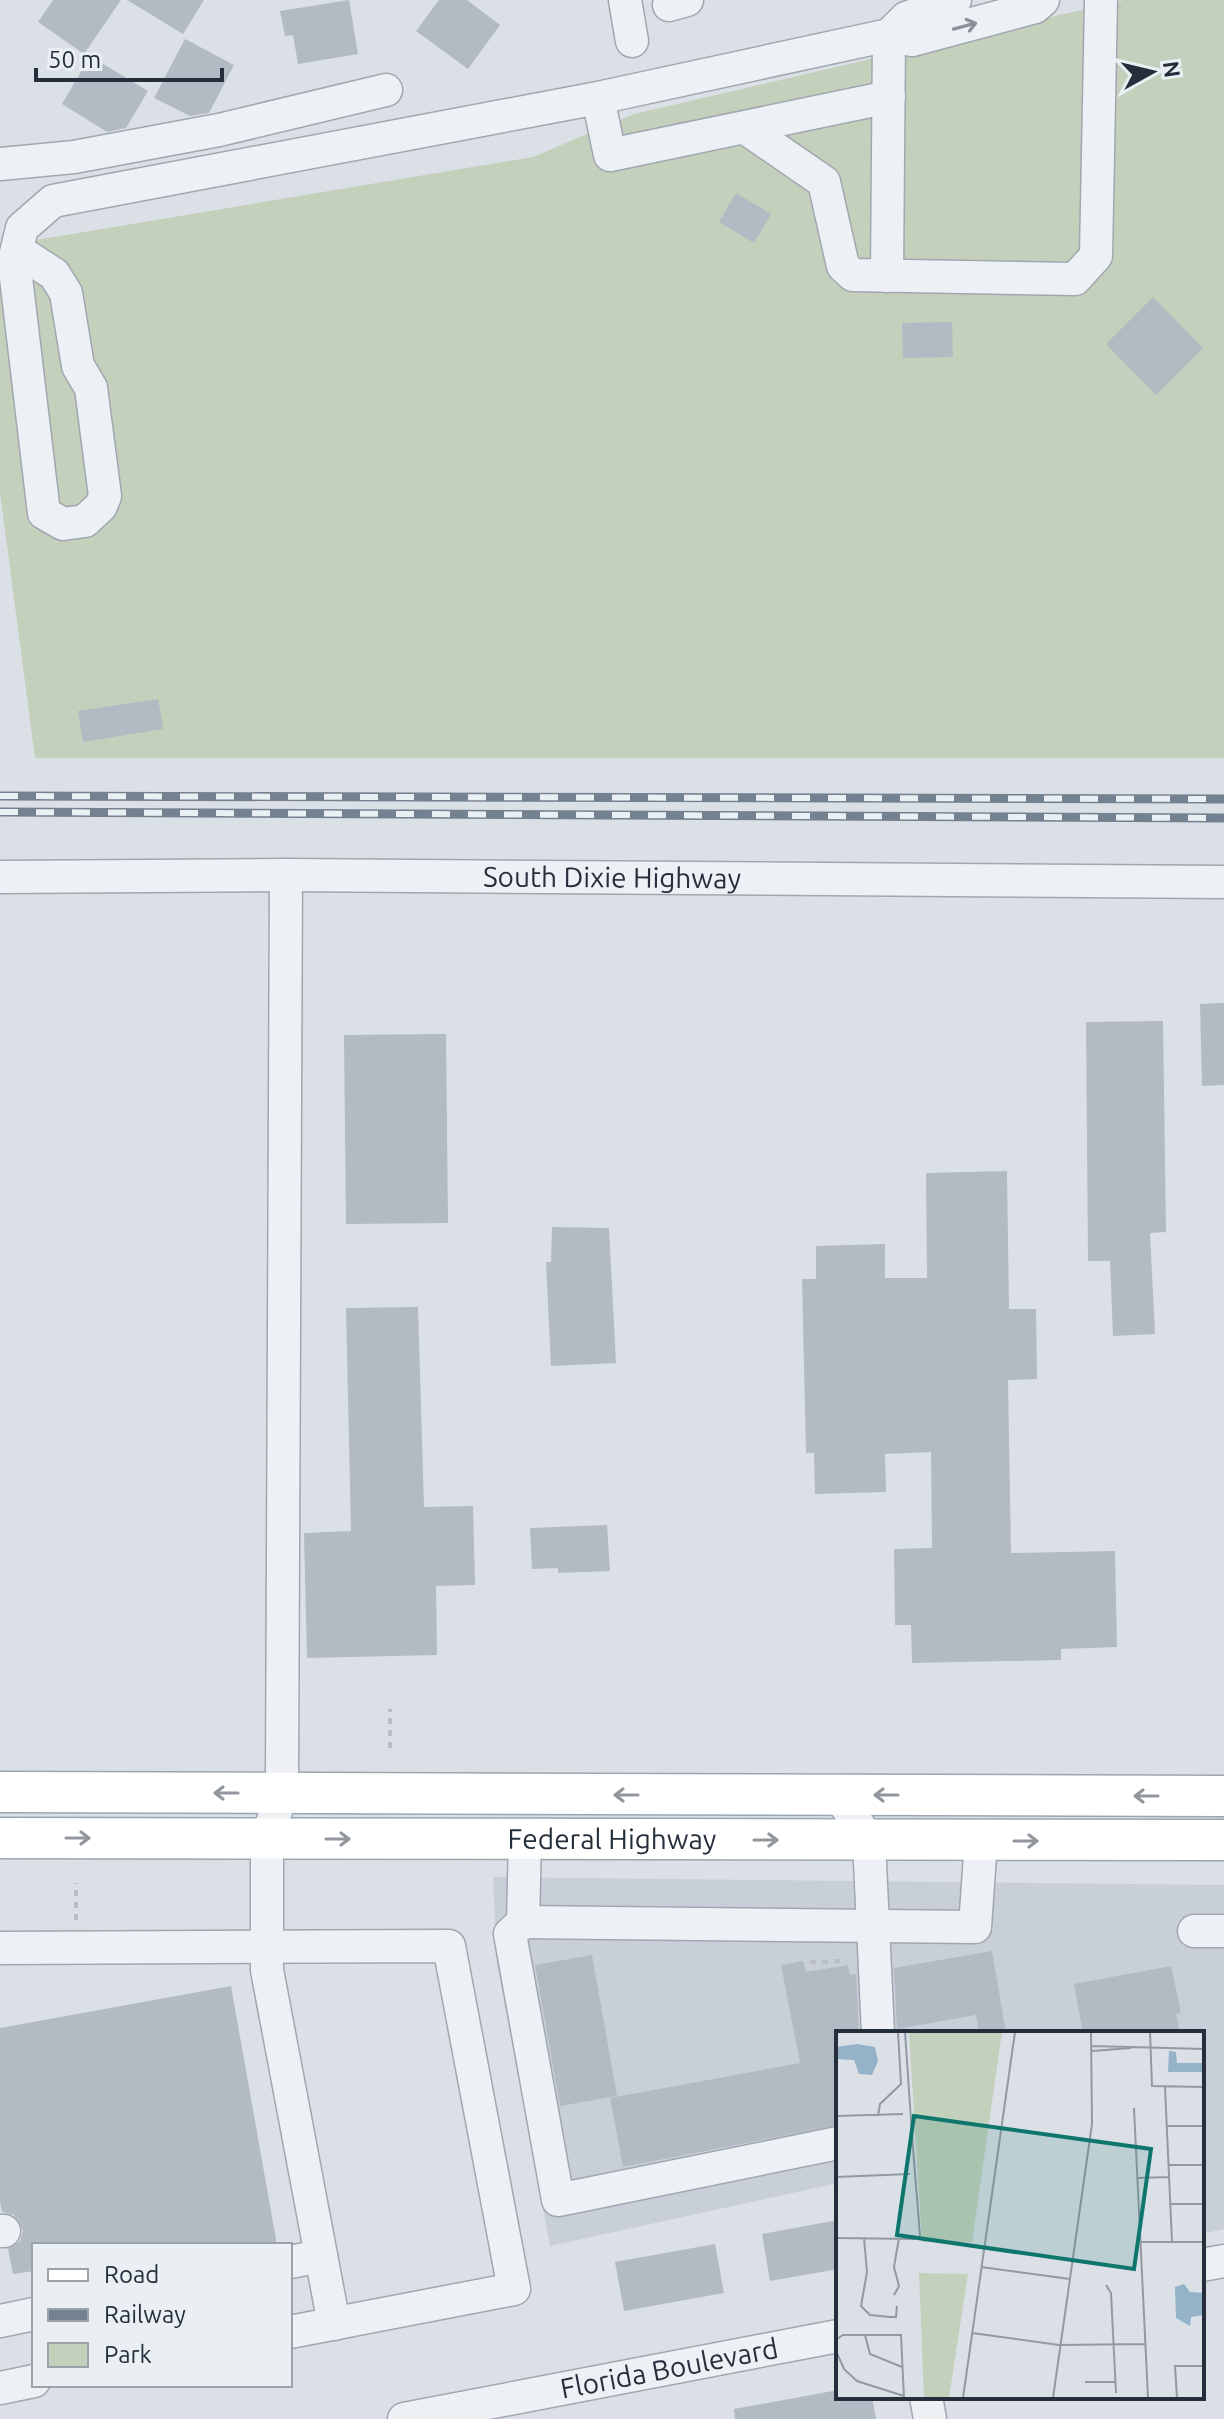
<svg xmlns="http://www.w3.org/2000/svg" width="1224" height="2419" font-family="Ubuntu,sans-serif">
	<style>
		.built { fill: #c9cfd8 }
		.green { fill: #c3d0bc }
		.building { fill: #b2bac3 }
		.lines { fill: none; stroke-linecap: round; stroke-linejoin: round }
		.minor-casing { stroke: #a1a7b0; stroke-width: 35 }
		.major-casing { stroke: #9aa6b2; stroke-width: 43 }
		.path { stroke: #b9bec4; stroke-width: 4; stroke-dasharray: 6 6; stroke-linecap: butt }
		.minor { stroke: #edf0f4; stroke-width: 32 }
		.major { stroke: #fff; stroke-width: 40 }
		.rail-casing { stroke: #748190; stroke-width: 9 }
		.rail { stroke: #eaeff4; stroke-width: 6; stroke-dasharray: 18; stroke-linecap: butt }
		.oneway { stroke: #899098 }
		.oneway2 { stroke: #92979e }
		.labels { text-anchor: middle; stroke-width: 8; stroke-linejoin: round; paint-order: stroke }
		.street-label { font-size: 28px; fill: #252f3c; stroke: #eaeff4 }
		.inset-road { fill: none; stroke: #9299a2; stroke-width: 2 }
		.view { fill: #0f766e; fill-opacity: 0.15; stroke: #0f766e; stroke-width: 4 }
		.inset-edge { fill: none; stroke: #252f3c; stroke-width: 4 }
	</style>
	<rect width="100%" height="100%" fill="#dbe0e6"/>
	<path class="built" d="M493,1877l731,8v344l-22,5v-201h-364v150l-288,63 -53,-282z"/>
	<path class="green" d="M1124,0h100v758h-1189l-35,-266v-246l533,-89 101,-43z"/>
	<path class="building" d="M53,0h68l-37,54 -46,-32z
		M127,0h77l-21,34z
		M349,0l9,54 -60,10 -5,-29 -8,1 -5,-25z
		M439,0h28l33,25 -32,44 -52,-38z
		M185,39l49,26 -25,48 -19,3 -36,-18z
		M90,56l58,35 -22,37 -19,4 -45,-28z
		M736,193l35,21 -17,29 -35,-21z
		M1153,297l50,51 -47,47 -50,-51z
		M952,322l1,35 -50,1 -1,-35z
		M158,699l5,30 -80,13 -5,-31z
		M1224,1003v82l-22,1 -2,-82z
		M1163,1021l3,211 -16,1 5,101 -42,2 -3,-75h-22l-2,-239z
		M446,1034l2,189 -102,1 -2,-189z
		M1007,1171l2,138h27l1,70 -29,1 3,173 104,-2 2,96 -56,2v11l-149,3 -1,-38h-16l-1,-76 38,-1 -1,-96 -46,2 1,38 -71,2 -1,-41h-8l-4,-174h14v-33l69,-2v34h42l-1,-105z
		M552,1227l57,1 7,135 -65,3 -5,-104h5z
		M418,1307l6,200 49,-1 2,79 -39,1 1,69 -130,3 -3,-125 47,-2 -5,-223z
		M607,1525l3,46 -52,2v-5l-26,1 -2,-41z
		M992,1951l14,82h-27l-3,-18 -79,14 -3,-61z
		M592,1955l25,141 -57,10 -25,-141z
		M803,1961l3,11 42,-7 2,10 6,-1 3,59h-21v92l-215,42 -13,-69 190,-35 -19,-98z
		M1171,1966l10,47 -5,1 4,19h-97l-9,-49z
		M231,1986l46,259h-243v26l-21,3 -5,-25 12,-8 3,-11 -9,-15 -12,-3 -2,-10v-174z
		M838,2220v49l-68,12 -8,-47z
		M715,2244l9,49 -100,18 -9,-49z
		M838,2390v7h34l4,22h-141l-1,-10z"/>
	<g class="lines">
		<defs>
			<g id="minor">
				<path d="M625,0l7,41"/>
				<path d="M669,5l18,-5"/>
				<path d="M598,98l12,57 279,-58"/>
				<path d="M747,129l77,53 19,84 10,9 222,4 21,-23 5,-256"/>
				<path d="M0,164l74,-7 145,-27 167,-40"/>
				<path d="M17,250l37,24 12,19 12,73 13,22 14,108 -4,10 -16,15 -22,3 -19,-11 -30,-252 8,-33 31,-27 545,-103 291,-63 23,5 123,-33 8,-7"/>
				<path d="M887,276l2,-241 17,-17 49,-18"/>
				<path d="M286,875l-4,903v15l-15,45v132l67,354"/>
				<path id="s1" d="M0,877l286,-2 938,7"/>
				<path d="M839,1795l30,46 9,192"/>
				<path d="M525,1839l-2,83 452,5 6,-86"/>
				<path d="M523,1922l-13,12 48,266 280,-57"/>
				<path d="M1194,1931h30"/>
				<path d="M0,1948l449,-2 65,343 -224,43"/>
				<path d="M0,2231h4"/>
				<path d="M290,2262l31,-6"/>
				<path d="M1202,2265l22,-4"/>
				<path d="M0,2321l34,-7"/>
				<path d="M0,2388l34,-7"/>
				<path d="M926,2397l4,22"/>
				<path id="s2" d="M404,2419l434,-83"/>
			</g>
			<g id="major">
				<path d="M0,1792l1224,4"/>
				<path id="s3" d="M0,1838l1224,2"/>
			</g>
		</defs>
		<use href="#minor" class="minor-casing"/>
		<use href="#major" class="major-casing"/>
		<path class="path" d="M390,1748v-39
			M76,1920v-37
			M810,1962l33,-1"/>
		<use href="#minor" class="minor"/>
		<use href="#major" class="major"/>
		<defs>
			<path id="rail" d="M0,796l1224,3
				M0,812l1224,6"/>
		</defs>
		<use href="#rail" class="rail-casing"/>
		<use href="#rail" class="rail"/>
	</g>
	<defs><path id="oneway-shaft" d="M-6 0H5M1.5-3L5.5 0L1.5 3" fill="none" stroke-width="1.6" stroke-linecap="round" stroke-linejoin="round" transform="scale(2)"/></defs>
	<use class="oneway" href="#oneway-shaft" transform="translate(965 26) rotate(-15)"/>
	<g class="oneway2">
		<use href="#oneway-shaft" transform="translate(226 1793) rotate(-180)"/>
		<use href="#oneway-shaft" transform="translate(626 1795) rotate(-180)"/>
		<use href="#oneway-shaft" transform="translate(886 1795) rotate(-180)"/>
		<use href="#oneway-shaft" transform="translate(1146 1796) rotate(-180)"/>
		<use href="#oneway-shaft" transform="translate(78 1838)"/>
		<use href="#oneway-shaft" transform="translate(338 1839)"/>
		<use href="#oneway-shaft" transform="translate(766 1840)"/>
		<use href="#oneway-shaft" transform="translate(1026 1841)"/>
	</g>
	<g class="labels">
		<g class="street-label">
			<text dy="10" stroke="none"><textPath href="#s1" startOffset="612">South Dixie Highway</textPath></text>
			<text dy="10" stroke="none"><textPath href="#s3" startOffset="612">Federal Highway</textPath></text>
			<text dy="10" stroke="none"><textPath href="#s2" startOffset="270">Florida Boulevard</textPath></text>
		</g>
	</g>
	<g transform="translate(836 2031)">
		<rect width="368" height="368" fill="#dbe0e6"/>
		<path d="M73,1h93l-30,210h-50zM83,242l49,1 -19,124h-25z" fill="#c3d0bc"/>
		<path d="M21,13l18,3 3,14 -6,14 -13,-1 -5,-14 -18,-1v-12zM333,20l7,1 1,11h27v9h-36zM348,253l6,8 14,1v22l-13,2 -1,9 -14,-8 -1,-31z" fill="#94b2c8"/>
		<path class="inset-road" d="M69,1l8,117M314,1l2,54 52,1M256,15l112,3M256,20l39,-3M329,56l7,155M298,77l14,290M0,85l67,-2M42,85l2,-12 21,-20 -3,-52M331,95h37M77,117l7,88M333,134h35M0,146l74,-3M301,147l32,-1M334,173h34M0,207l79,1M28,207l3,34 -6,34 9,9 20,2h6l1,-11M304,211h64M145,236l89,12M270,254l5,8 5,100M58,264l5,-9 -5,-19 5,-29M136,302l87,12 86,-1M29,304l5,19 32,13M1,308l6,-4h58l3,63M0,320l8,18 13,12 47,15M249,351h30M127,367l52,-366M217,367l39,-274 -1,-92M341,367l-2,-32h29"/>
		<path class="view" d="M78,85l237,33 -17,120 -237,-34z"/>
		<rect width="368" height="368" class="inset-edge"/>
	</g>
	<rect x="32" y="2243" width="260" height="144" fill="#eaeff4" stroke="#9ba2aa" stroke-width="2"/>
	<rect x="48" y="2269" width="40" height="12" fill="#ffffff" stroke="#9ba2aa" stroke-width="2"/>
	<text x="104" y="2283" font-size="24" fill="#252f3c">Road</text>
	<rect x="48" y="2309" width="40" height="12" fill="#748190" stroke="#9ba2aa" stroke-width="2"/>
	<text x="104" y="2323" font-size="24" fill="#252f3c">Railway</text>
	<rect x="48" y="2343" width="40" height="24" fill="#c3d0bc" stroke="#9ba2aa" stroke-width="2"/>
	<text x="104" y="2363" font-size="24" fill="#252f3c">Park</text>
	<g transform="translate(1152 72) rotate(82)" stroke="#eaeff4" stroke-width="6" paint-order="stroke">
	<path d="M0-6L14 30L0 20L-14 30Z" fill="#252f3c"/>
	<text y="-12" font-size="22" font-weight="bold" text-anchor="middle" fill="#252f3c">N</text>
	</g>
	<path d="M36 68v12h186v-12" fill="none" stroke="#252f3c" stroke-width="4"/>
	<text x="48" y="68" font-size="24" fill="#252f3c" stroke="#eaeff4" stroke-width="6" paint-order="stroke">50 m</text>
</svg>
